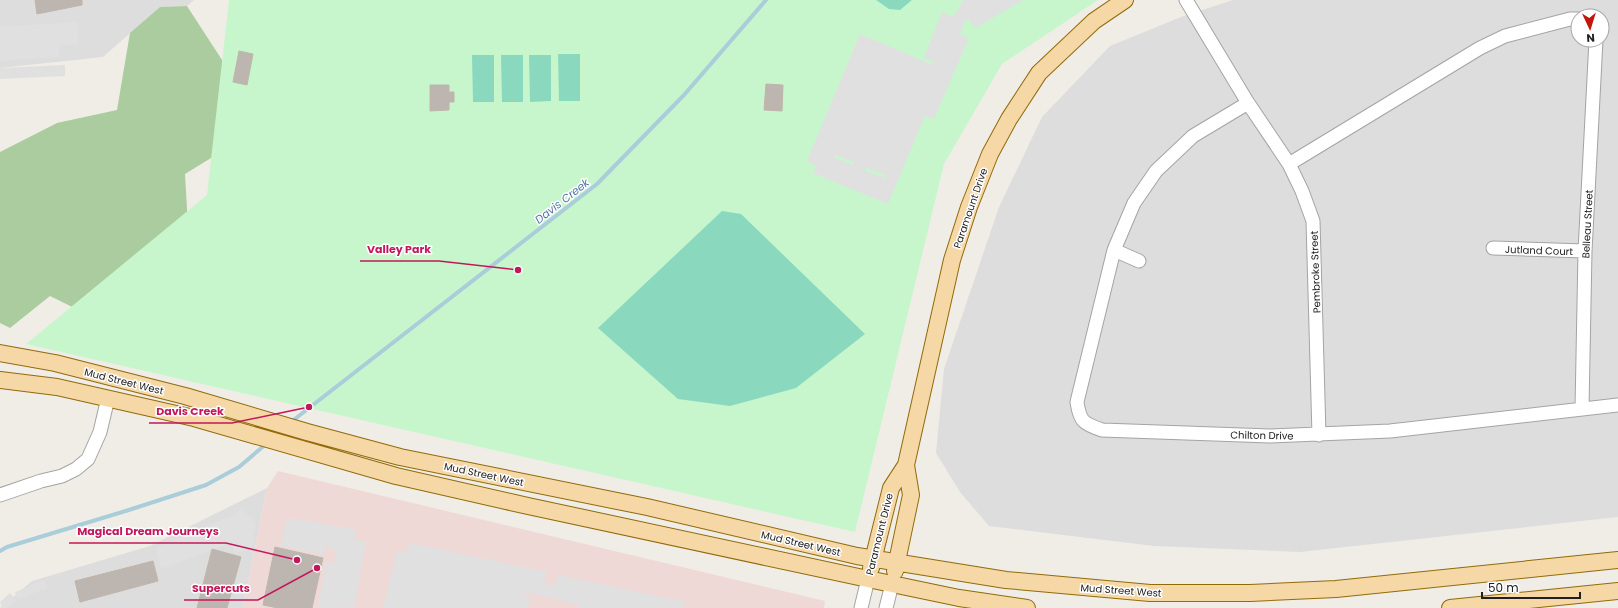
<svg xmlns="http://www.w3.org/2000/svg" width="1618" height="608" font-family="Poppins,sans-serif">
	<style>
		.residential { fill: #dedddd; fill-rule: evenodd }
		.commercial { fill: #efd9d7 }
		.forest { fill: #aacc9e }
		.park { fill: #c7f6cd }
		.pitch { fill: #8ad9bf }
		.parking { fill: #e0e0e0; fill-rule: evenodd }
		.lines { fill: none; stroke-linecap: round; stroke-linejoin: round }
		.stream { stroke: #aacdda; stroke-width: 4 }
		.building { fill: #bdb6b0; stroke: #c0b5aa }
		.minor-casing { stroke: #a4a4a4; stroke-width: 15 }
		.major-casing { stroke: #916b0a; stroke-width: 18 }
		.minor { stroke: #fff; stroke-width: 13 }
		.major { stroke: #f6d7a6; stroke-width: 16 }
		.labels { text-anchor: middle; stroke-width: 3; stroke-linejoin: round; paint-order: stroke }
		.street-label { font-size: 10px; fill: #202020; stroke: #fff }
		.water-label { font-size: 11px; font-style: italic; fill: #4f74a2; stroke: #fff }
		.leader { fill: none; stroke: #c2185b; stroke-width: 1.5 }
		.callout-dot { fill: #c2185b; stroke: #fff; stroke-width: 1.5 }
		.callout-label { font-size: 11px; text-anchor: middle; font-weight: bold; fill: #c2185b; stroke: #fff; stroke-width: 3; stroke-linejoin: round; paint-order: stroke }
	</style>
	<rect width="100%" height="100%" fill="#f0ede7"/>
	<path class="residential" d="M0,0h194l-7,6 -27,1 -57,50 -103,11z
		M1233,0h385v517l-318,35 -146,-6 -165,-20 -29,-34 -24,-39 8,-84 55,-162 43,-90 68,-71 71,-29zM1578,16h24v24h-24z
		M267,488l-24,120h-243l32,-27 118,-35z"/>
	<path class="commercial" d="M278,471l547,130 -1,7h-581l24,-120z"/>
	<path class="forest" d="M187,6l35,54 2,90 -39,24 4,70 -66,88 -73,-36 -40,32 -10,-5v-171l57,-29 60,-13 13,-77 30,-26z"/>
	<path class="park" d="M229,0h869l-96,64 -58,100 -89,368 -829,-188 181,-149z"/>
	<path class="pitch" d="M876,0h36l-12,10 -11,-1z
		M558,54h22v47h-21z
		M472,55h22v47h-21z
		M501,55h22v47h-21z
		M529,55h22v46l-21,1z
		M722,211l19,3 124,120 -69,54 -66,18 -52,-7 -80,-71z"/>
	<path class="parking" d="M963,0h60l-48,28 -6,-9 -4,2 -5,14 9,3 -35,81 -9,-3 -37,88 -75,-31 3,-7 -9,-5 53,-127 73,31 1,-3 -10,-4 18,-46 12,5zM835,155l18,7 1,3 -19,-7 -1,-2zM867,168l18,7 1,3 -20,-7 -1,-2z
		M77,22l1,22 -19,1v12l-59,4v-34z
		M65,65v11l-65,3v-11z
		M242,508l5,7h4l5,10 -3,10v11l-18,8 -3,-8 -5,-2 -66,25 -5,-21 77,-33z
		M291,518l66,12 -3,9 12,3 -12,66 -11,-2 -1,2h-24l8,-46 11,1 -2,-11 -9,-7 -2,10 -44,-9 6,-26 5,2z
		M410,543l137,29 -3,10 11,4 3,-11 127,27 -1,6h-104l-2,-4 -50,-11 -6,3 9,1 -3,11h-145l14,-57 10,2z
		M44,580l4,8 -30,12 -3,-8z
		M10,593l6,7 -9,8h-5l-2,-6z"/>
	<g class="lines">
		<path class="stream" d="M291,422l306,-238 87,-89 82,-95
			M0,551l7,-4 125,-38 74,-24 33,-18 27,-23"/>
	</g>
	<path class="building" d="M35,0h47v5l-45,9z
		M239,51l14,3 -6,31 -14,-3z
		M766,84l17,1 -1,26 -18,-1z
		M430,85h19v7h5v10h-5v8l-19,1z
		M275,547l48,11 -11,50h-34l-15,-3z
		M212,549l29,8 -14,51h-30z
		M153,561l5,20 -78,21 -5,-21z"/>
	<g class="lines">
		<defs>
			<path id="minor" d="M1186,0l62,103 41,61 13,27 11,30 6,214
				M1248,103l-55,33 -37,35 -22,32 -20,47 -37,152c3,20 6,21 25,28l168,6 120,-5 228,-26
				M1289,164l191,-116 25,-12 65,-17h8
				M1493,248l92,3
				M1114,250l25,11
				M1582,409l3,-158 11,-211
				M0,495l41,-14 21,-5 14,-7 12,-10 12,-27 8,-34
				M861,608l7,-29
				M886,608l6,-24"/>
			<path id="major" d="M0,353l55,10 130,33 122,36 93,25 247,50 210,49 149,24 144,13h100l86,-4 282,-29
				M0,380l57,7 137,31 202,58 132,30 340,73 91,19 68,10
				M871,568l20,-80 15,-23 46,-205 17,-53 21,-53 19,-35 30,-46 55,-52 31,-21
				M895,571l16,-76 -5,-30
				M1450,608l168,-17"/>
		</defs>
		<use href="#minor" class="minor-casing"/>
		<use href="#major" class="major-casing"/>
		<use href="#minor" class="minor"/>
		<use href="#major" class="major"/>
	</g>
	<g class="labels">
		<g class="street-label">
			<text transform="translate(970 208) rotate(-71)" y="4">Paramount Drive</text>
			<text transform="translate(1587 224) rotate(-87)" y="4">Belleau Street</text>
			<text transform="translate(1539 250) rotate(2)" y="4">Jutland Court</text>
			<text transform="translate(1315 272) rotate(-92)" y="4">Pembroke Street</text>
			<text transform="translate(124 381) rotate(14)" y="4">Mud Street West</text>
			<text transform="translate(1262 435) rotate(1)" y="4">Chilton Drive</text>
			<text transform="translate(484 474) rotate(12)" y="4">Mud Street West</text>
			<text transform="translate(879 534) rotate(-76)" y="4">Paramount Drive</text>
			<text transform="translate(801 543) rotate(13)" y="4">Mud Street West</text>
			<text transform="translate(1121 590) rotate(4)" y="4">Mud Street West</text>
		</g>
		<g class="water-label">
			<text transform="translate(562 201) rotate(-38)" y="4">Davis Creek</text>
		</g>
	</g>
	<path class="leader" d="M518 270L439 261H360M309 407L232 423H149M297 560L226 543H69M317 568L258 600H184"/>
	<g class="callout-dot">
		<circle cx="518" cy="270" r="4"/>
		<circle cx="309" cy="407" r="4"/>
		<circle cx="297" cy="560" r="4"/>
		<circle cx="317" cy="568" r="4"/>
	</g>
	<g class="callout-label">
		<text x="399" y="253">Valley Park</text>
		<text x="190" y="415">Davis Creek</text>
		<text x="148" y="535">Magical Dream Journeys</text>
		<text x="221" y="592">Supercuts</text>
	</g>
	<g transform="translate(1590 28) rotate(176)"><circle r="19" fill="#ffffff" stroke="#a6a6a6"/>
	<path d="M0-3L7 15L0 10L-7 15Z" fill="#c2160d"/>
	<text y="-6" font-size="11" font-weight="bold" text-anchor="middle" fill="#202020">N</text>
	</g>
	<path d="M1482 592v6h98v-6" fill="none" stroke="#202020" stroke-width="2"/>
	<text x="1488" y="592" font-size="12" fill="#202020" stroke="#ffffff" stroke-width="3" paint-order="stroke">50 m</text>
</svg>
